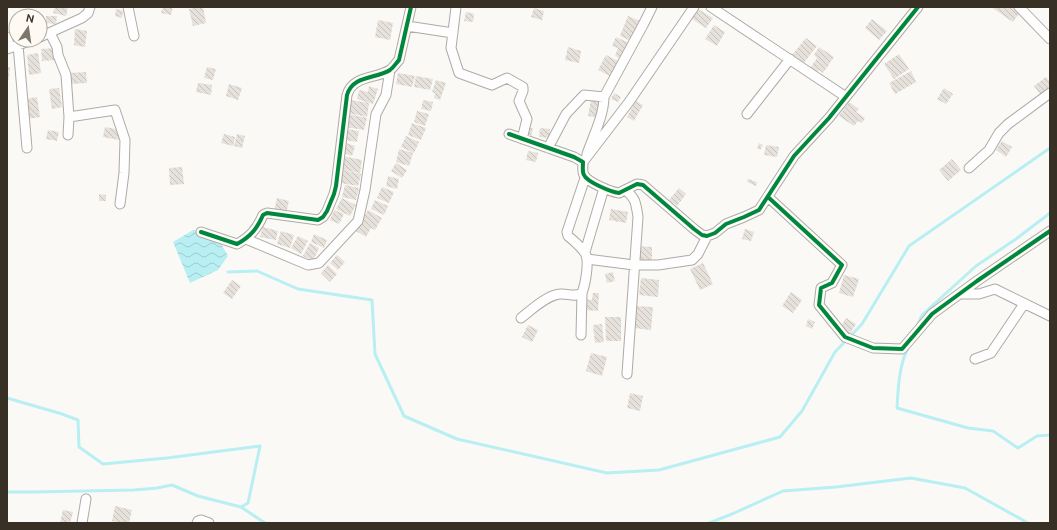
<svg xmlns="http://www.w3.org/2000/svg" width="1057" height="530" font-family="Ubuntu,sans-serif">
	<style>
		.water { fill: url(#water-waves) }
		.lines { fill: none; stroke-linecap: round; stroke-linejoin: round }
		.stream { stroke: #b8eff2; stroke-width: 3 }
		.building { fill: url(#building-back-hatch) }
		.minor-casing { stroke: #afaaa4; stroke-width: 11 }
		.minor { stroke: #fefefe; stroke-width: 9 }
		.cycleway-casing { stroke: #fef9f3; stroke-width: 6 }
		.cycleway { stroke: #00873e; stroke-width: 4 }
	</style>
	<defs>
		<pattern id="water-waves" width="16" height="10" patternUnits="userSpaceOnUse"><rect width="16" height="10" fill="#b8eff2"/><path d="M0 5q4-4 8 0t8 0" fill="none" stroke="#9fcdcf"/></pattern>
		<pattern id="building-back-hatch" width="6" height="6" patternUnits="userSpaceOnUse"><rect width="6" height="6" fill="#e6e1da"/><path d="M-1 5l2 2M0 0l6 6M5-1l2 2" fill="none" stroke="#c6c1bb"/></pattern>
	</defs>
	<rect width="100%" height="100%" fill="#fbf9f6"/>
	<path class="water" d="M193,230l21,1 14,25 -10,14 -28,13 -17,-41z"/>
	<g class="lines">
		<path class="stream" d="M228,272l29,-1 41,18 74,11 3,54 29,62 53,23 150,34 52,-3 121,-33 22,-26 33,-59 27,-28 47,-78 141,-98
			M917,326l5,-11 54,-49 40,-27 34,-26
			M907,350c-8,17 -9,39 -10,58l71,20 25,3 25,17 19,-12 13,-1
			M7,398l55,16 16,6 1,27 24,17 64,-6 93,-12 -12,57 -7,4 -43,-11 -26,-11 -15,3 -23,2 -100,2h-27
			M241,507l24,16
			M709,523l23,-9 51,-23 53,-4 75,-9 54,10 63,35"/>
	</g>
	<path class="building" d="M55,7h13l-2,9 -13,-3z
		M163,7h10l-2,8 -10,-2z
		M198,7h5l3,16 -13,3 -4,-17z
		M991,7h22l7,5 -7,10z
		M534,8l10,3 -2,9 -11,-3z
		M116,9l7,2 -1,7 -7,-2z
		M698,9l15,9 -7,10 -14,-9z
		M466,12l8,2 -1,8 -9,-1z
		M46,16h11l-1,8 -10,-1z
		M628,16l12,5 -9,20 -11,-5z
		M872,19l15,12 -8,9 -14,-12z
		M378,20l15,3 -3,17 -15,-3z
		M714,25l11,7 -8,14 -12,-7z
		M75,29l12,2 -2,16 -11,-2z
		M616,37l13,6 -7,16 -7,-3 3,-8 -6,-2z
		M806,38l11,8 -14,18 -11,-9z
		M568,47l13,4 -2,12 -14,-3z
		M819,47l15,10 -11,16 -4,-3 -3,4 -7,-4 8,-12 -3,-3z
		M57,48l1,12 -16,1 -1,-12z
		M38,53l3,20 -12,2 -2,-20z
		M899,54l10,15 -15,10 -10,-15z
		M606,55l12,6 -8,15 -12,-6z
		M7,67h3l-1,13h-2z
		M207,67l9,2 -3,11 -9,-2z
		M911,71l5,11 -21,12 -6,-11z
		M86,72l1,11 -16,1 -1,-11z
		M398,73l17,3 -3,11 -16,-3z
		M416,76l17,3 -3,11 -16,-3z
		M1046,77l4,5v5l-9,8 -7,-9z
		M436,80l10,3 -6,17 -6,-2 1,-5 -3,-1z
		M198,83l14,2 -1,10 -15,-3z
		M229,84l13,4 -4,12 -12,-4z
		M369,86l9,3 -5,15 -16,-5 2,-9 9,2z
		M59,88l3,19 -10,2 -3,-20z
		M944,88l9,6 -7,10 -9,-5z
		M614,93l7,4 -3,5 -7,-3z
		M37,97l3,20 -12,2 -3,-20z
		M350,100l19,3 -2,14 -20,-4z
		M423,100l10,2 -2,9 -10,-2z
		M591,100l11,3 -3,15 -11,-2z
		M636,101l7,4 -9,16 -7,-4z
		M849,102l10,7 -3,3 9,6 -3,5 -4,-2 -4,5 -15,-10z
		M417,111l12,3 -4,12 -11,-4z
		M348,114l19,4 -3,12 -19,-3z
		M412,123l14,5 -5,12 -13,-5z
		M105,127l16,3 -2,10 -16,-3z
		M526,127l7,1 -2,9 -7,-1z
		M540,128l10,1 -1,9 -10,-1z
		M347,129l12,2 -2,11 -12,-2z
		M48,130l11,2 -2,9 -11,-2z
		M224,134l11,3 -2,9 -12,-3z
		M237,134l8,2 -3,12 -8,-2z
		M406,136l13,6 -5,11 -13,-6z
		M1002,141l10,6 -6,10 -10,-7z
		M346,143l9,3 -3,10 -9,-3z
		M759,143l4,2 -3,5 -3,-2z
		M766,145l13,2 -2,10 -13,-2z
		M399,149l14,4 -4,13 -13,-4z
		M528,151l10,2 -2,9 -10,-2z
		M343,156l19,4 -2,13 -20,-4z
		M952,159l9,11 -13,11 -9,-11z
		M396,163l11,7 -5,8 -11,-7z
		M182,167l2,17 -14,1 -1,-17z
		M343,170l18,4 -3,12 -18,-3z
		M388,176l11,3 -2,10 -11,-3z
		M748,179l9,3 -1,4 -9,-4z
		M345,185l14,3 -3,12 -14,-3z
		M382,187l12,5 -5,11 -12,-5z
		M679,188l7,6 -9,12 -8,-6z
		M99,194l7,1v6h-7z
		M277,198l12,3 -3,13 -12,-3z
		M342,198l14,7 -6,11 -14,-7z
		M375,200l13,6 -4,9 -13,-6z
		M611,209l17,3 -2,11 -17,-3z
		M334,210l10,4 -5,10 -9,-4z
		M368,210l14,8 -7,12 -4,-2 -5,9 -10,-6z
		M263,227l15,4 -2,9 -16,-3z
		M745,229l9,3 -3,9 -9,-2z
		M281,231l13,4 -4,13 -13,-4z
		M314,234l13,6 -3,8 -13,-6z
		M298,236l10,5 -7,13 -10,-6z
		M310,243l9,5 -6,13 -10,-5z
		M636,246l16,1v14l-16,-1z
		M337,255l8,7 -7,8 -8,-7z
		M703,263l10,21 -13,6 -10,-21z
		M328,265l9,9 -7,8 -9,-9z
		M613,272l2,9 -8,2 -2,-9z
		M844,275l15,4 -6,18 -14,-4z
		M641,278l18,2 -1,17 -19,-2z
		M232,280l9,6 -9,13 -9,-6z
		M791,292l11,8 -9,13 -11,-7z
		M593,293h6l-1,18 -14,-1 1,-11 7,1z
		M635,306l18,1 -2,23 -17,-2z
		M605,317h16v24h-15z
		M846,318l10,6 -7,11 -10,-6z
		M808,319l7,3 -3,7 -6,-3z
		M602,324l2,18 -9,1 -2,-18z
		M528,325l10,5 -6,12 -10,-5z
		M591,353l16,4 -5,19 -16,-5z
		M630,393l13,3 -3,15 -13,-3z
		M115,506l17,4 -3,13h-8l-9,-2z
		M63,510l10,2 -3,11h-10z"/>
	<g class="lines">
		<defs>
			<path id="minor" d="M128,7l6,29
				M456,7l-5,41 8,25 33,12 15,-7 16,9v4l-4,10 8,18 -5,20
				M711,7l135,90
				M1019,7l31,32
				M407,26l46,7
				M50,33l7,14 1,8 8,20 3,42 46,-7 10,30 -1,33 -4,31
				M7,37l3,11
				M40,37l42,-19 6,-5 2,-6
				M18,45l9,103
				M7,49l25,-9
				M747,114l43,-55
				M509,134l65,23 9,5c0,5 -1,10 1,13 3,7 27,17 35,18l18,-9 6,1 51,44 8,6 5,1 8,-3 11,-9 18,-7 15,-7 35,-54 35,-38 89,-111
				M68,135l1,-18
				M548,148l18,-34 18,-19 20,2 39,-72 9,-18
				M587,154c6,-17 17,-39 17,-57
				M583,162l46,-60 65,-95
				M969,168l20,-18 10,-17 9,-9 42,-31
				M625,190c11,8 11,14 13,27l-11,157
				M768,197l74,68 -10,18 -11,5 -2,17 26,32 28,11 29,1 13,-15 17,-20 45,-33 73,-50
				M201,232l36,12c13,-7 20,-15 26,-29l4,-2 51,7 5,-3 4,-6 7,-17 2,-8 11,-91c6,-20 29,-16 43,-25 4,-3 6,-7 9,-10l12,-53
				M246,239l62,26 11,-2 39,-42 7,-31 11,-76 10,-19 4,-25
				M585,252l19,-64
				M587,259l47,6h24l34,-5 6,-6 9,-18
				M959,294h20l16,-5 55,27
				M521,318c10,-8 26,-23 39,-24 8,-1 14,4 22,-1 3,-8 8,-32 3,-40 -3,-5 -13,-14 -17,-17l-1,-4 18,-54
				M581,335l1,-42
				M975,359l16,-6 33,-49
				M82,523l4,-24
				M197,523l1,-2 3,-1 8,3"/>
		</defs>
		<use href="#minor" class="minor-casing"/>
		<use href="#minor" class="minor"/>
		<defs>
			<path id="cycleway" d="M509,134l65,23 9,5c0,5 -1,10 1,13 3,7 27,17 35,18l18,-9 6,1 51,44 8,6 5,1 8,-3 11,-9 18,-7 15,-7 35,-54 35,-38 89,-111
				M768,197l74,68 -10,18 -11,5 -2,17 26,32 28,11 29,1 13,-15 17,-20 45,-33 73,-50
				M201,232l36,12c13,-7 20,-15 26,-29l4,-2 51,7 5,-3 4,-6 7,-17 2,-8 11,-91c6,-20 29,-16 43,-25 4,-3 6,-7 9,-10l12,-53"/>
		</defs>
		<use href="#cycleway" class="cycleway-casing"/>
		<use href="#cycleway" class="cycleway"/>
	</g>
	<rect width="1057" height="530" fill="none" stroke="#383024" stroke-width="16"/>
	<g transform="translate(28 28) rotate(13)"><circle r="19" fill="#fef9f3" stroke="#afa9a0"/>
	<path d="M0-3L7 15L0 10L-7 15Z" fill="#7c766e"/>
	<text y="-6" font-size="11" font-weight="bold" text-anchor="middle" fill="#383024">N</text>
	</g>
</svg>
